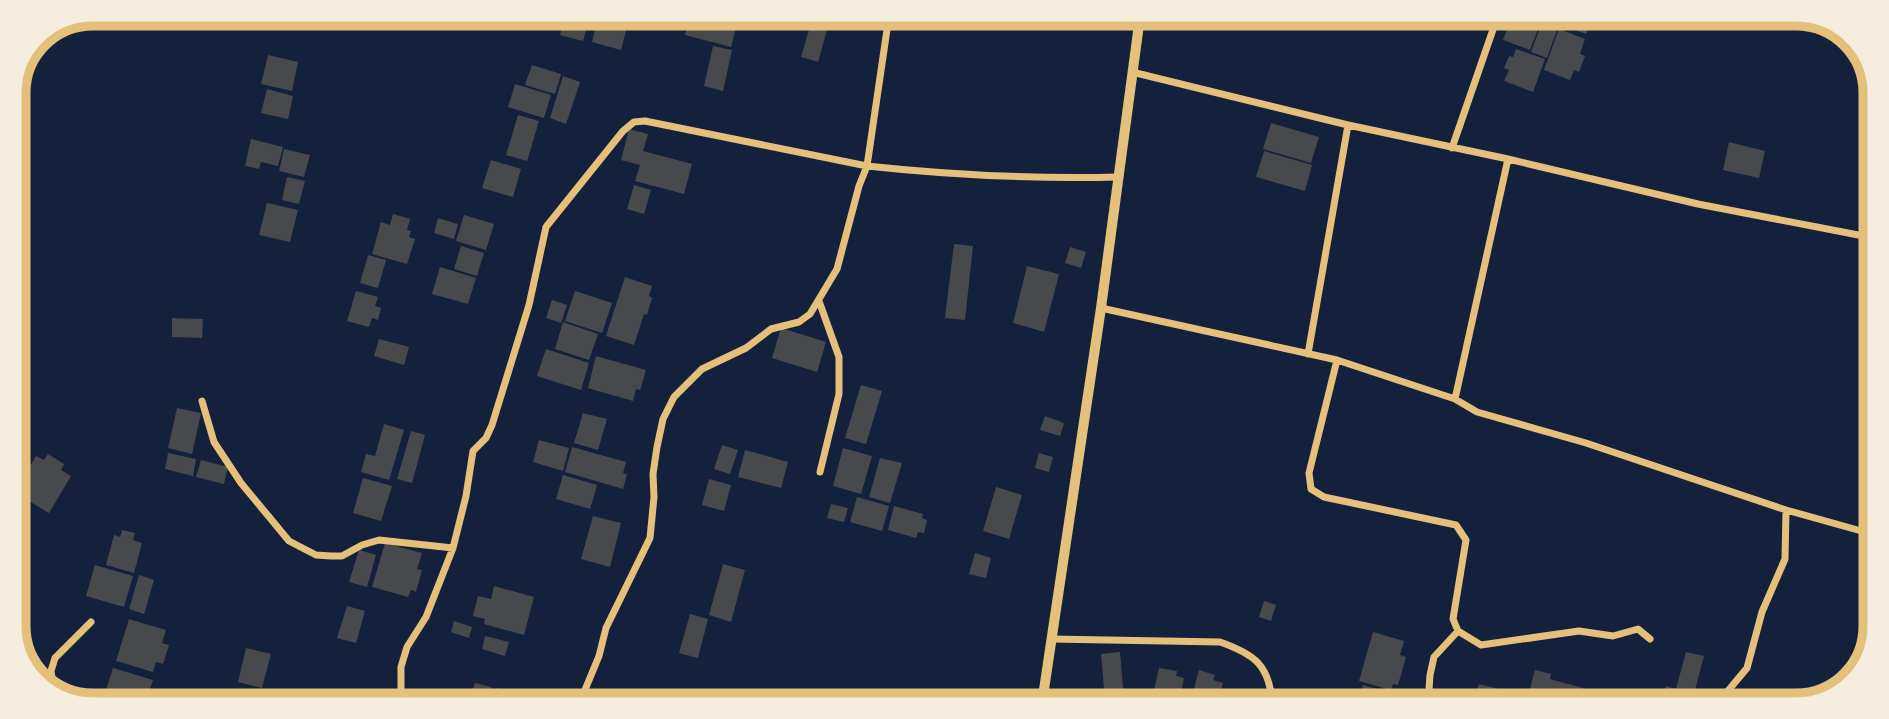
<svg xmlns="http://www.w3.org/2000/svg" width="1889" height="719" font-family="Roboto,sans-serif">
	<style>
		.building { fill: #48494c }
		.lines { fill: none; stroke-linecap: round; stroke-linejoin: round }
		.minor { stroke: #e5c07b; stroke-width: 7 }
		.secondary { stroke: #e5c07b; stroke-width: 10 }
		.rim { fill: none; stroke: #e5c07b; stroke-width: 9 }
	</style>
	<rect width="100%" height="100%" fill="#14213d"/>
	<path class="building" d="M565,15h25l-7,26 -23,-6z
		M599,15h31l-9,35 -29,-8z
		M691,15l48,1 -8,31 -46,-12z
		M813,16l17,4 -12,42 -17,-5z
		M1511,18l31,1 -12,31 -27,-10z
		M1565,18h28l-7,16 -24,-9z
		M1542,22l16,5 -11,31 -16,-6z
		M1559,29l26,10 -5,15 5,2 -6,16 -5,-2 -4,10 -26,-10z
		M713,46l19,4 -9,41 -19,-5z
		M1516,49l29,10 -12,33 -29,-11 5,-11 -5,-2 5,-12 4,1z
		M268,55l30,7 -6,29 -31,-7z
		M532,65l29,9 -6,20 -30,-9z
		M563,76l17,6 -14,42 -16,-6z
		M515,84l36,11 -7,23 -36,-11z
		M267,89l26,7 -5,23 -27,-6z
		M518,115l21,6 -12,40 -21,-6z
		M1271,123l48,14 -8,26 -48,-14z
		M629,129l19,5 -5,17 49,13 -8,30 -49,-13 5,-16 -19,-5z
		M251,139l32,8 -5,19 -17,-4 -2,7 -14,-3z
		M1729,142l36,9 -6,27 -36,-8z
		M284,149l26,6 -6,22 -25,-6z
		M1264,151l48,14 -7,26 -49,-14z
		M491,160l30,9 -8,28 -31,-9z
		M287,177l18,4 -6,23 -17,-4z
		M634,185l17,5 -7,24 -17,-5z
		M267,203l31,7 -8,32 -31,-7z
		M393,214l17,5 -3,11 4,1 -2,6 6,2 -8,25 -35,-10 9,-32 9,3z
		M464,215l30,9 -8,26 -30,-9z
		M438,218l20,6 -4,15 -20,-6z
		M954,244l19,2 -8,74 -20,-2z
		M461,246l23,7 -7,23 -23,-7z
		M1070,247l16,5 -5,16 -16,-5z
		M368,255l18,5 -8,28 -18,-5z
		M1027,266l32,8 -15,58 -31,-9z
		M440,267l36,11 -8,26 -36,-10z
		M625,277l27,9 -3,10 3,2 -5,17 -3,-1 -10,31 -28,-9z
		M356,291l22,6 -3,9 6,2 -3,12 -6,-2 -3,9 -22,-6z
		M575,291l37,12 -10,30 -37,-12z
		M552,300l15,5 -6,18 -15,-5z
		M172,318l31,1 -1,19 -30,-1z
		M563,322l35,12 -9,26 -34,-11z
		M781,328l45,14 -9,30 -45,-14z
		M379,339l30,8 -5,18 -30,-9z
		M546,349l43,14 -8,27 -44,-14z
		M596,356l50,14 -6,20 -4,-1 -3,12 -45,-13z
		M861,385l21,6 -16,53 -21,-6z
		M177,408l24,5 -9,41 -24,-6z
		M583,413l24,6 -9,31 -24,-7z
		M1045,416l19,7 -4,13 -20,-6z
		M384,424l20,6 -15,50 -28,-8 5,-18 9,2z
		M411,431l14,4 -13,48 -15,-4z
		M539,440l30,8 -6,23 -30,-9z
		M722,445l16,5 -8,24 -16,-5z
		M572,447l54,15 -3,11 4,1 -4,15 -58,-17z
		M843,448l29,8 -11,38 -28,-8z
		M745,450l43,12 -7,26 -43,-11z
		M168,453l28,6 -3,17 -28,-7z
		M1039,453l14,4 -4,15 -14,-4z
		M48,454l16,10 -3,6 10,6 -22,37 -35,-21 22,-36 8,4z
		M880,458l22,5 -12,40 -21,-6z
		M201,460l27,7 -4,17 -28,-7z
		M563,475l34,10 -7,24 -34,-10z
		M363,478l29,8 -11,35 -28,-8z
		M709,479l22,6 -7,26 -22,-6z
		M996,487l26,8 -13,44 -26,-8z
		M857,497l32,9 -7,25 -32,-9z
		M831,504l17,4 -4,14 -17,-4z
		M894,506l29,8 -1,4 5,2 -3,13 -6,-1 -2,6 -28,-8z
		M593,516l28,7 -11,44 -29,-8z
		M122,530l13,3 -2,7 9,3 -8,30 -28,-8 8,-30 6,2z
		M385,543l37,10 -5,16 5,1 -6,22 -5,-2 -3,7 -36,-10z
		M359,550l17,5 -9,32 -18,-5z
		M975,553l16,5 -5,20 -17,-4z
		M723,564l22,6 -14,52 -22,-7z
		M95,565l38,11 -9,31 -38,-11z
		M139,575l15,5 -10,34 -15,-5z
		M494,586l40,11 -10,38 -40,-11 1,-5 -12,-3 5,-20 13,3z
		M14,587l7,2 -4,13 8,2 -5,20 -6,-2z
		M1264,601l12,4 -5,16 -12,-4z
		M347,606l18,5 -9,32 -19,-5z
		M690,614l18,5 -10,39 -19,-5z
		M129,619l37,11 -4,13 7,2 -6,19 -7,-2 -3,10 -37,-11z
		M454,621l18,6 -3,11 -18,-6z
		M1373,632l31,9 -4,14 6,2 -8,28 -5,-1 -2,6 -32,-9z
		M485,636l24,6 -4,14 -23,-7z
		M246,648l25,6 -9,34 -24,-6z
		M1120,652l4,47 -19,2 -4,-47z
		M1686,652l18,4 -13,49 -28,-7 3,-12 10,3z
		M113,668l40,12 -7,21h-16l-25,-8z
		M1159,668l18,3 -1,5 8,2 -5,25h-28z
		M1199,670l16,5 -2,5 10,3 -6,21 -27,-1z
		M1535,670l16,4 -1,5 33,9 -4,16 -50,-12z
		M475,683l16,4 -3,12 -17,-5z
		M1479,684l47,12 -2,8h-50z
		M1363,685l29,8 -3,11h-31z
		M497,688l16,5 -2,9 -18,-2z
		M152,692l25,8v1h-28z
		M517,692l33,9v1h-35z"/>
	<g class="lines">
		<path class="minor" d="M1132,72l216,53 160,34 190,45 176,34
			M1452,148l45,-130
			M819,301l20,56v37l-19,78
			M1101,308l236,52 118,39 22,13 109,31 200,67 86,24
			M1308,354l40,-229
			M1337,360l-28,113 2,16 13,8 132,28 10,15 -13,79 5,12 23,14 98,-14 34,5 25,-7 12,10
			M1455,399l53,-240
			M202,401l12,41 27,41 48,58 27,14 15,1h11l20,-11 17,-5 74,8
			M1051,639l169,3c34,12 50,23 52,62
			M54,691l-3,-20 4,-13 36,-36
			M401,702v-35l6,-20 19,-30 27,-69 13,-52 7,-45 13,-13 6,-13 37,-120 17,-78 77,-96 11,-9 11,-1 222,45 22,-150
			M580,702l19,-46 7,-28 44,-90 4,-41 -1,-23 4,-27 6,-28 11,-22 28,-28 44,-21 25,-19 28,-7 11,-8 27,-45 22,-83 8,-20c83,9 167,13 251,11
			M1428,704l2,-29 4,-18 24,-26
			M1725,705l2,-13 20,-24 15,-56 23,-53 1,-49"/>
		<path class="secondary" d="M1042,703l59,-395 39,-291"/>
	</g>
	<path d="M0 0H1889V719H0ZM93 26H1796A67 67 0 0 1 1863 93V626A67 67 0 0 1 1796 693H93A67 67 0 0 1 26 626V93A67 67 0 0 1 93 26Z" fill="#f5edde" fill-rule="evenodd"/>
	<path class="rim" d="M93 26H1796A67 67 0 0 1 1863 93V626A67 67 0 0 1 1796 693H93A67 67 0 0 1 26 626V93A67 67 0 0 1 93 26Z"/>
</svg>
